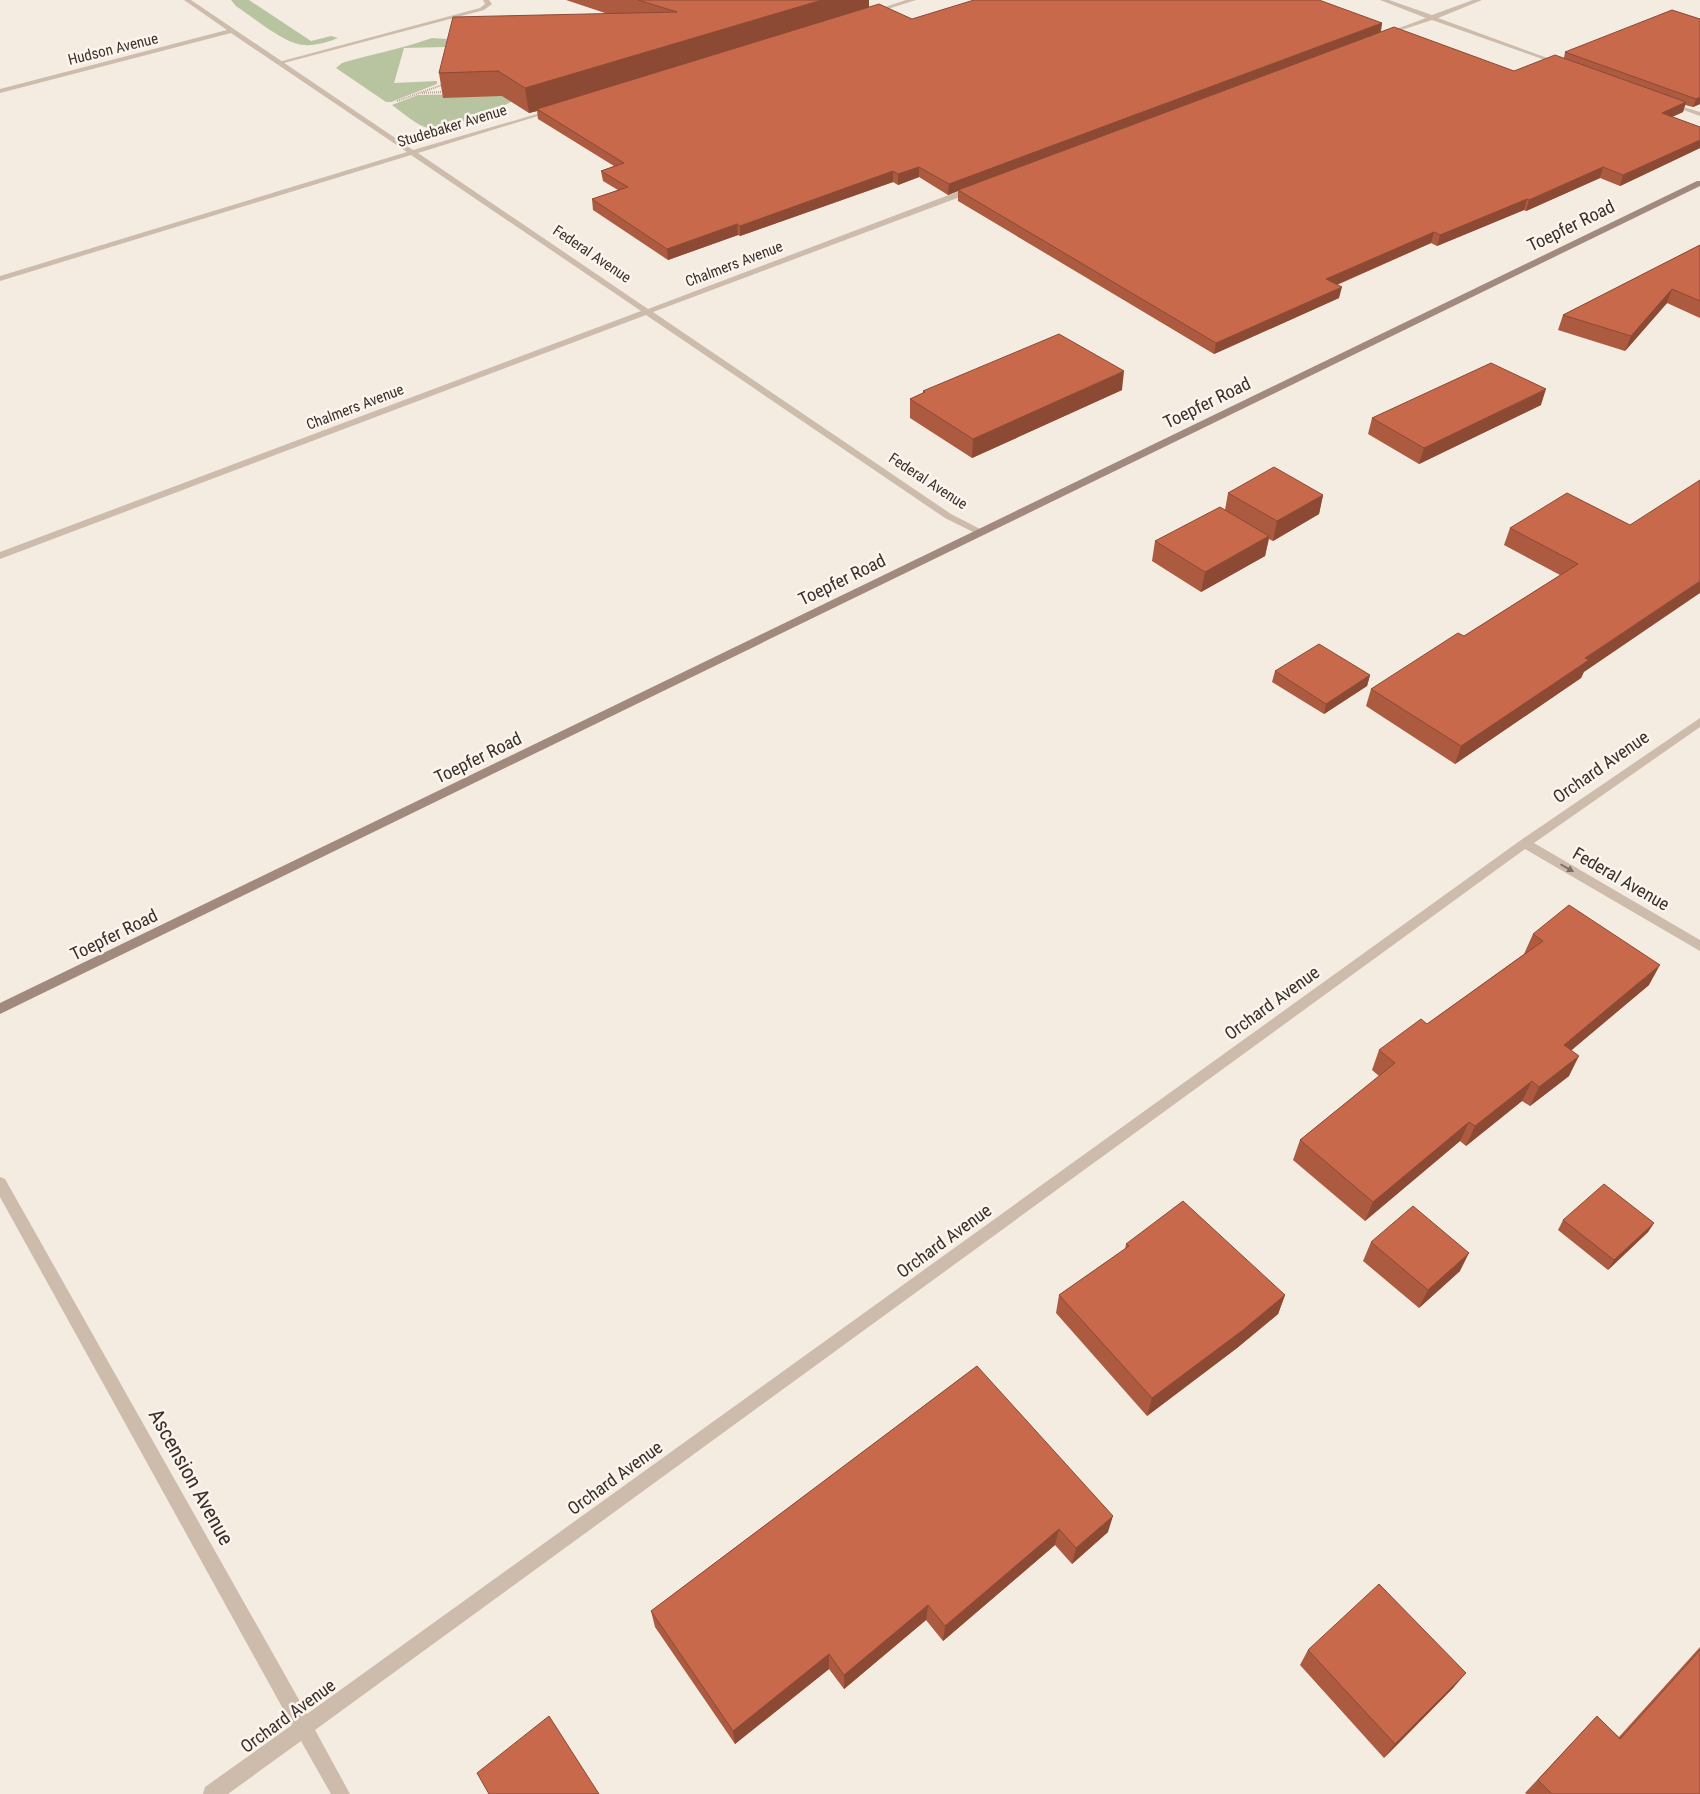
<svg xmlns="http://www.w3.org/2000/svg" width="1700" height="1794" font-family="'Roboto Condensed',sans-serif">
	<style>
		.green { fill: #b8c4a0 }
		.lines { fill: none; stroke-linecap: round; stroke-linejoin: round }
		.path { stroke: #b9a596; stroke-width: 2; stroke-dasharray: 1 1; stroke-linecap: butt }
		.lane { fill: #cdbbac; fill-rule: evenodd }
		.street { fill: #cdbbac; fill-rule: evenodd }
		.secondary { fill: #a18a7d; fill-rule: evenodd }
		.wall { fill: #ac5a40 }
		.shaded-wall { fill: #8c4a34 }
		.building { fill: #c8694b; stroke: #8c4a34 }
		.oneway { fill: #7d6f65 }
		.labels { text-anchor: middle; stroke-width: 5; stroke-linejoin: round; paint-order: stroke }
		.far-street-label { font-size: 15px; fill: #3b302b; stroke: #fbf5ee }
		.street-label { font-size: 18px; fill: #3b302b; stroke: #fbf5ee }
		.near-street-label { font-size: 21px; fill: #3b302b; stroke: #fbf5ee }
	</style>
	<rect width="100%" height="100%" fill="#f4ebe1"/>
	<path class="green" d="M231,0h18l62,41 20,-5 7,2c-9,4 -24,8 -34,7 -20,-1 -51,-28 -68,-39z
		M432,38l15,1 -2,8 -41,1 -10,35 43,-2v3l-46,18h-5l-50,-34 6,-5c30,-9 60,-14 90,-25z
		M530,93c-19,9 -83,40 -102,35 -12,-3 -26,-16 -36,-23l26,-10z"/>
	<g class="lines">
		<path class="path" d="M422,93l20,-1
			M397,101l45,-16"/>
		<path class="lane" d="M483,0h6l3,4 -8,6 -204,54 -5,-1 205,-55 5,-4z"/>
		<path class="street" d="M184,0h7l222,150 141,-41v2l-136,42 230,156 322,-122h6v4l-323,121 298,202 35,18 -1,2h-8l-32,-16 -299,-203 -646,244v-7l641,-241 -230,-156 -411,126v-5l407,-124 -176,-119 -231,60v-4l227,-59z
			M906,0h10l-41,13 -5,-1z
			M1380,0h9l43,15 41,-15h9l-44,18 126,46 -5,1 -127,-45 -49,16v-2l43,-16z
			M1667,102l33,10v4l-33,-12z
			M1700,718v9l-166,116 166,97v11l-175,-102 -1210,881 35,64h-19l-30,-53 -73,53h-25l2,-7 87,-62 -292,-528v-20l5,2 302,535 1214,-874z"/>
		<path class="secondary" d="M1697,181h3v5l-1700,828v-11z"/>
	</g>
	<path class="wall" d="M566,0h303v7l43,12 470,4 -1,9 133,39 50,-13 1,-6 135,-33v85l-7,3 -8,-2 -2,7 -11,5 28,10v21l-80,38 -20,-8 -74,33 -2,-1 -87,36 -6,-3 -94,42 2,13 -125,56 -256,-153v-10l-10,4 -29,-18 -21,8 -5,-3 -153,54 -2,-1 -70,25 -75,-50 -1,-11 26,-9 -15,-9 -2,-10 13,-5 -76,-47 -1,-8 -8,2 -27,-17 -59,2 -4,-25 169,-59z
		M1700,245v73l-33,-15 -42,48 -67,-21 5,-15z
		M1122,390l-150,68 -62,-40v-19l13,-6v-2z
		M1541,405l-122,59 -51,-30 4,-16z
		M1228,493l95,2 -4,19 -46,27 -4,-2 -4,17 -64,36 -49,-31 3,-20 70,-31z
		M1630,525l-49,153 -126,86 -89,-58 5,-17 93,-53 96,-61 -56,-30 6,-17z
		M1275,671l95,4 -3,11 -43,28 -52,-32z
		M1533,934l116,51 -78,65 -2,26 -39,30 -8,-5 -56,45 -6,-5 -95,80 -72,-61 7,-20 79,-64 -7,-6 7,-20 48,-26 97,-70z
		M1563,1220l91,3 -6,9 -40,38 -50,-40z
		M1371,1242l89,29 -41,37 -56,-47z
		M1126,1244l159,51 -7,19 -41,34 -90,68 -91,-103 3,-18 66,-46z
		M977,1366l131,166 -36,32 -17,-19 -112,96 -17,-21 -82,69 -15,-20 -94,75 -80,-117 -4,-16z
		M1700,1647v147h-173l-2,-1 72,-77 22,21z
		M1308,1650l146,37 -70,71 -84,-93z"/>
	<path class="shaded-wall" d="M822,0h47v9l-332,100v2l-8,2 -4,-25z
		M1382,23l-2,10 -422,157v1l-10,4 1,-11z
		M1700,97v7l-7,3 3,-8z
		M1686,102l-3,10 -25,11 4,-10z
		M1700,140v8l-80,38 3,-11z
		M919,167v10l-21,8v-11z
		M1603,167l-3,11 -74,33 3,-11z
		M893,171v11l-153,54v-10z
		M1527,199l-3,11 -87,36 3,-11z
		M737,224l1,11 -70,25 -1,-11z
		M1434,232l-3,11 -107,47 2,-11z
		M1342,287l-3,11 -125,56 2,-11z
		M1672,289l-5,14 -42,48 6,-15z
		M1124,371l-2,19 -150,68 1,-19z
		M1546,389l-5,16 -122,59 5,-16z
		M1323,495l-4,19 -46,27 4,-20z
		M1269,536l-4,20 -64,36 4,-20z
		M1700,581v12l-116,79 -3,6 -126,86 6,-18 124,-88z
		M1370,675l-3,11 -43,28 2,-10z
		M1660,965l-11,20 -95,80 10,-20z
		M1579,1056l-10,20 -39,30 9,-19z
		M1532,1081l-10,20 -56,45 9,-20z
		M1469,1122l-9,19 -95,80 8,-19z
		M1654,1223l-6,9 -40,38 6,-10z
		M1469,1253l-9,18 -41,37 9,-18z
		M1285,1295l-7,19 -41,34 -90,68 5,-18z
		M1113,1516l-5,16 -36,32 4,-16z
		M1059,1529l-4,16 -112,96 2,-15z
		M928,1605l-2,15 -82,69v-14z
		M829,1654v15l-94,75 -2,-13z
		M1466,1673l-12,14 -70,71 11,-14z"/>
	<path class="building" d="M638,0h184l-297,88 -27,-17 -59,2 14,-56 224,-5z
		M974,0h345l63,23 -433,161 -30,-17 -21,7 -5,-3 -153,55 -3,-2 -70,25 -75,-50 36,-12 -27,-16 23,-8 -87,-54 342,-105 33,15z
		M1672,10l28,9v78l-4,2 -131,-47z
		M1394,27l120,44 41,-16 131,47 -24,11 38,14v13l-77,35 -20,-8 -74,33 -2,-1 -87,36 -6,-3 -108,47 16,8 -126,56 -258,-153z
		M1700,245v56l-28,-12 -41,47 -68,-21z
		M1059,334l65,37 -151,68 -63,-40 15,-7 -2,-1z
		M1491,363l55,26 -122,59 -52,-30z
		M1274,467l49,28 -46,26 -49,-28z
		M1700,480v101l-115,77 4,2 -128,86 -90,-57 87,-56 6,3 114,-72 -68,-36 57,-35 63,32z
		M1220,507l49,29 -64,36 -50,-31z
		M1319,644l51,31 -44,29 -51,-33z
		M1569,905l91,60 -96,80 15,11 -40,31 -7,-6 -57,45 -6,-4 -96,80 -73,-62 95,-77 -16,-13 42,-31 6,5 116,-83 -10,-7z
		M1604,1184l50,39 -40,37 -51,-40z
		M1183,1201l102,94 -42,35 -91,68 -93,-103 70,-49 -3,-2z
		M1413,1206l56,47 -41,37 -57,-48z
		M977,1366l136,150 -37,32 -17,-19 -114,97 -17,-21 -84,70 -15,-21 -96,77 -82,-120z
		M1379,1584l87,89 -71,71 -87,-94z
		M1700,1650v144h-148l-14,-14 59,-64 23,23z
		M549,1716l50,78h-110l-12,-21z"/>
	<defs><path id="oneway-solid" d="M-6-.8H1V-3.2L6.5 0L1 3.2V.8H-6Z" transform="scale(1.25)"/></defs>
	<use class="oneway" href="#oneway-solid" transform="translate(1567 868) rotate(30)"/>
	<g class="labels">
		<g class="far-street-label">
			<text transform="translate(113 49) rotate(-14)" y="5">Hudson Avenue</text>
			<text transform="translate(452 126) rotate(-17)" y="5">Studebaker Avenue</text>
			<text transform="translate(592 254) rotate(34)" y="5">Federal Avenue</text>
			<text transform="translate(734 264) rotate(-21)" y="5">Chalmers Avenue</text>
			<text transform="translate(355 407) rotate(-21)" y="5">Chalmers Avenue</text>
			<text transform="translate(928 481) rotate(33)" y="5">Federal Avenue</text>
		</g>
		<g class="street-label">
			<text transform="translate(1571 226) rotate(-26)" y="6">Toepfer Road</text>
			<text transform="translate(1207 403) rotate(-26)" y="6">Toepfer Road</text>
			<text transform="translate(842 580) rotate(-26)" y="6">Toepfer Road</text>
			<text transform="translate(478 758) rotate(-26)" y="6">Toepfer Road</text>
			<text transform="translate(1601 767) rotate(-35)" y="6">Orchard Avenue</text>
			<text transform="translate(1621 879) rotate(30)" y="6">Federal Avenue</text>
			<text transform="translate(114 935) rotate(-26)" y="6">Toepfer Road</text>
			<text transform="translate(1272 1003) rotate(-36)" y="6">Orchard Avenue</text>
			<text transform="translate(944 1241) rotate(-36)" y="6">Orchard Avenue</text>
			<text transform="translate(615 1478) rotate(-36)" y="6">Orchard Avenue</text>
			<text transform="translate(288 1716) rotate(-36)" y="6">Orchard Avenue</text>
		</g>
		<g class="near-street-label">
			<text transform="translate(191 1477) rotate(61)" y="7">Ascension Avenue</text>
		</g>
	</g>
</svg>
